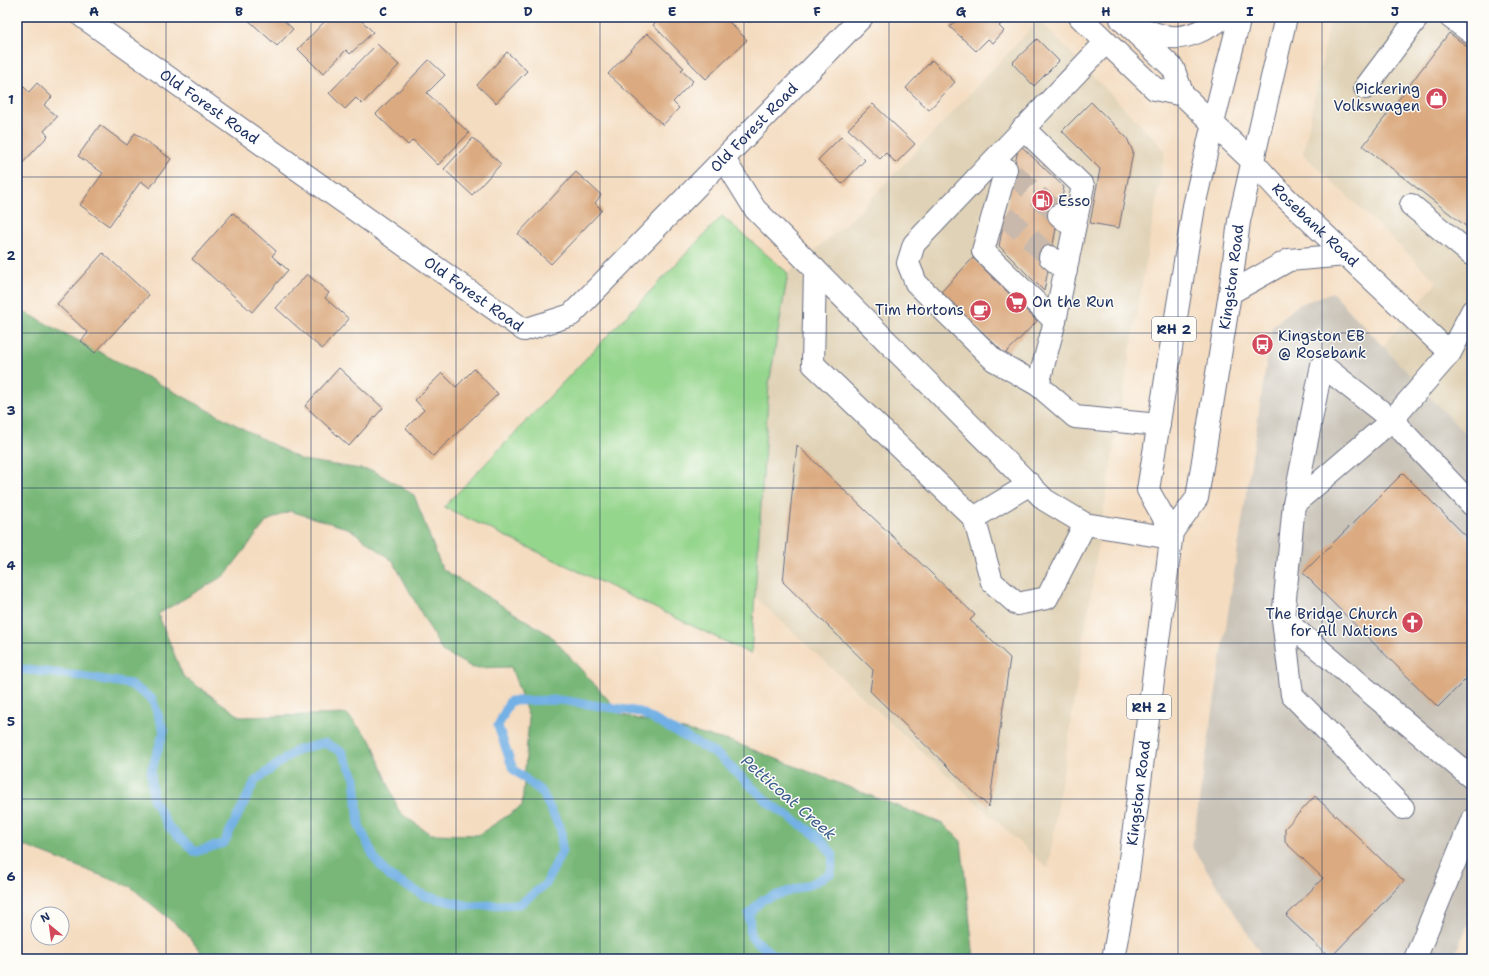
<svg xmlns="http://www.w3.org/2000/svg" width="1489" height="976" font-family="'Shantell Sans',sans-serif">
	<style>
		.built { fill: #e0d2b6 }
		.industrial { fill: #c9c3b8 }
		.green { fill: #95d68d; stroke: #588276 }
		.forest { fill: #78b778; stroke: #4a736b; fill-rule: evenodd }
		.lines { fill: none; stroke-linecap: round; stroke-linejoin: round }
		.stream { stroke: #72b0e5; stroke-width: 9 }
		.building { fill: #dbaa80 }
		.minor-tunnel { stroke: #c9b9ac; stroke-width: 22; stroke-dasharray: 22 11; stroke-linecap: butt }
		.minor-casing { stroke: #676c80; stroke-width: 24 }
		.major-casing { stroke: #676c80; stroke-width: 24 }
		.minor { stroke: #fff; stroke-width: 22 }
		.major { stroke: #fff; stroke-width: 22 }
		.grid { fill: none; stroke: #1b2f5e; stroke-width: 1; stroke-opacity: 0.55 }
		.labels { text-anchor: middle; stroke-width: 3; stroke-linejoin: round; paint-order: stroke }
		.shield { fill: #fdfcf7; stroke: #5f6c8c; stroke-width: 1 }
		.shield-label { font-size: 14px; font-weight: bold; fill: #1b2f5e }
		.poi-label { font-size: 15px; fill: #1b2f5e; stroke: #fdfcf7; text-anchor: end }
		.street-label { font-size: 15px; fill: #1b2f5e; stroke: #fdfcf7 }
		.water-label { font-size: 16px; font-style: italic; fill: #395c8d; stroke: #fdfcf7 }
		.neatline { fill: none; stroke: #1b2f5e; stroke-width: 1.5 }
		.grid-label { font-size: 13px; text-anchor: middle; font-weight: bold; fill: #1b2f5e }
	</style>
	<rect width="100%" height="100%" fill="#fdfcf7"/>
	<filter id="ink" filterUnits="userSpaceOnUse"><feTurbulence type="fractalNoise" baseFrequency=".025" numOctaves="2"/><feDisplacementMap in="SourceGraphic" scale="8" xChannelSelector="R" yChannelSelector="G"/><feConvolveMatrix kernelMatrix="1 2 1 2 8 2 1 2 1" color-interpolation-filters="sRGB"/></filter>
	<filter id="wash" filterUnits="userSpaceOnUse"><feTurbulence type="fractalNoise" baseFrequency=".012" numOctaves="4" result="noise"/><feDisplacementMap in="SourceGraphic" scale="16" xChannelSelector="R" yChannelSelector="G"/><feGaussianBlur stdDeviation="0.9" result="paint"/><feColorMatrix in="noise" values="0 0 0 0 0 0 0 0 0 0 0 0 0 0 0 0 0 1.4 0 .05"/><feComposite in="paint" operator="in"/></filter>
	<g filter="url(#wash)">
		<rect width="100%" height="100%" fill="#f4dcc0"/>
		<path class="built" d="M1331,17h141v424l-89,-95 54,-64 -134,-128z
			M1039,20l126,130 -54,314 -63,405 -293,-272 14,-213 19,-111 68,-58z"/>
		<path class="industrial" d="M1332,292l140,149v474l-19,44h-189l-72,-112 80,-520 26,-22z"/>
		<path class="green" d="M722,216l66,57 -19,111 -18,270 -307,-147z"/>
		<path class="forest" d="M17,308l285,152 72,11 40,24 28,74 108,66 72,80 111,27 210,82 18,17 13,118h-768l-20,-26 -55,-46 -114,-44zM290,511l60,18 43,32 49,90 31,17 38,-1 18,51 -7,88 -44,29 -48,-1 -31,-22 -27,-70 -25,-28 -106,3 -58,-41 -25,-62 67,-39 42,-54z"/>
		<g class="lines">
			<path class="stream" d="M17,669l64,7 49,8 22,15 12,32 -13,40 2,28 16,28 26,25 29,-9 31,-62 42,-31 28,-7 17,9 13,26 4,48 16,33 14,17 36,20 44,10 51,-2 26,-20 16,-33 -1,-21 -19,-38 -29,-23 -15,-43 12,-25 50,-1 80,12 78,43 51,48 50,34 14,18 -2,18 -20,11 -49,16 -13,14 2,23 22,18 13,4"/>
		</g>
		<g id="blocks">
			<path class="building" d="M245,17h35l13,12 -16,17z
				M329,17h29l15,15 -23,22 -4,-4 -23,24 -25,-25z
				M661,17h63l23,23 -41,39 -53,-54z
				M742,17h10l-5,5z
				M959,17h40l5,4 -5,5 5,5 -11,12 -5,-4 -12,12 -26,-24z
				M647,33l37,35 -3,2 12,11 -20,21 6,6 -16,17 -55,-51z
				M1449,33l23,17v181l-109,-85z
				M1037,39l22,22 -25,25 -22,-23z
				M377,44l22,21 -37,39 -6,-6 -11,11 -16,-16z
				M507,52l20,19 -31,32 -19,-18z
				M429,60l16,15 -18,18 42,40 -31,32 -25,-25 -5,5 -32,-31z
				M932,60l23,22 -26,28 -23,-22z
				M17,80l12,12 8,-9 15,14 -8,8 13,12 -13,14 4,5 -31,33z
				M1091,102l36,36 6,14 -14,76 -29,-5 10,-54 -38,-38z
				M873,104l42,40 -19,19 -10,-10 -6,6 -32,-30z
				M100,125l27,20 8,-12 36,26 -21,29 -9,-7 -32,45 -29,-21 23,-32 -25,-17z
				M841,137l24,23 -23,24 -24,-24z
				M473,138l28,26 -29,31 -28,-26z
				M1019,144l45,43 -20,104 -45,-45z
				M576,172l25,23 -6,8 7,7 -51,54 -33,-30z
				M233,213l43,38 -4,5 16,14 -36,42 -60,-53z
				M103,253l46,42 -54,58 -14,-12 7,-8 -31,-29z
				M973,258l64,63 -32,33 -64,-62z
				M307,274l22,19 -4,5 24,21 -27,30 -46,-41z
				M339,368l44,40 -34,38 -44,-40z
				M474,369l24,25 -65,62 -27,-28 18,-18 -9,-10 27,-27 14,14z
				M797,445l178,170 -5,5 40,38 -21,149 -119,-116 3,-21 -90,-88z
				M1403,473l69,69v131l-34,34 -135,-134z
				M1315,796l89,85 -74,77 -44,-42 37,-38 -38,-36v-14z"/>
		</g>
	</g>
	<g filter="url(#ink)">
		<use href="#blocks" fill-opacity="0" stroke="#676c80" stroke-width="1"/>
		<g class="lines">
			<path class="minor-tunnel" d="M1013,174l46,41
				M1005,216l45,41"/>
			<defs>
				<g id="minor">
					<path id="s1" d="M83,17l441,313 47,-15 291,-298"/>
					<path d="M1080,17l75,72 28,6"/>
					<path d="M1450,17l22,16"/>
					<path id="s2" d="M1123,21l50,47 10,27 69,66 33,36 165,156"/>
					<path d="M1365,88l53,-71"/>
					<path d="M1023,128l60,58 -28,135 -17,64 37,32 84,8"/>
					<path d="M724,159l31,50 290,291 40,24 86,14"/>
					<path d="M1006,169l-23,82 72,70"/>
					<path d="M1411,205l61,50"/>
					<path d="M1059,215l15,13"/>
					<path d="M1050,257l16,14"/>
					<path d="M815,269l-2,95 161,154"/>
					<path d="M1038,385l-44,-25 -78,-77 -8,-20 6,-19 192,-202"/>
					<path d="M1030,484l-56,34 18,64 25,22 30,-6 38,-74"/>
					<path d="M1294,504l28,-139 70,55 80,85"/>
					<path d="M1283,619l189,159"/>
					<path d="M1403,808l-111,-113 -9,-76 11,-115 98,-84 58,-67 22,-42"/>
					<path d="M1415,959l57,-139"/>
				</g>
				<g id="major">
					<path d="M1121,19c47,21 57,28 104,-2"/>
					<path d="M1230,293l59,-33 57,-5"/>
					<path d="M1172,532l-24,-42 46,-284 19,-83 27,-106"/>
					<path id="s3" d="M1113,959l14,-76 45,-351 25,-34 33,-205 9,-72 47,-204"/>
				</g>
			</defs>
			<use href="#minor" class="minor-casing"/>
			<use href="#major" class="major-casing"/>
			<use href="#minor" class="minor"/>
			<use href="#major" class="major"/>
		</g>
	</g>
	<path class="grid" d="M166,17v942M311,17v942M456,17v942M600,17v942M744,17v942M889,17v942M1034,17v942M1178,17v942M1322,17v942M17,177h1455M17,333h1455M17,488h1455M17,643h1455M17,799h1455"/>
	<defs>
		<symbol id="shop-disc" viewBox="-11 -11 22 22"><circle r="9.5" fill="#d1495b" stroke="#fdfcf7"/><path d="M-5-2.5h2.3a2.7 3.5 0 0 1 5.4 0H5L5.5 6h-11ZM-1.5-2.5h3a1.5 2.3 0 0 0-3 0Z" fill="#fff"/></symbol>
		<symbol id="fuel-disc" viewBox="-11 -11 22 22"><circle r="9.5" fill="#d1495b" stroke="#fdfcf7"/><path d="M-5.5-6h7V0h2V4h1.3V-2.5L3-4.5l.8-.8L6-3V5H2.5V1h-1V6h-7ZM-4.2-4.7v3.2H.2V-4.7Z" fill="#fff"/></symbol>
		<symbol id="supermarket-disc" viewBox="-11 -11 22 22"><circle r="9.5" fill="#d1495b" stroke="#fdfcf7"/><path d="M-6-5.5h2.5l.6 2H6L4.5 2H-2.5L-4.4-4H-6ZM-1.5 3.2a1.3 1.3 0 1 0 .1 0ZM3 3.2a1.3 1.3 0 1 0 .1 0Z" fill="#fff"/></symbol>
		<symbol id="cafe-disc" viewBox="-11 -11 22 22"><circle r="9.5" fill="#d1495b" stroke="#fdfcf7"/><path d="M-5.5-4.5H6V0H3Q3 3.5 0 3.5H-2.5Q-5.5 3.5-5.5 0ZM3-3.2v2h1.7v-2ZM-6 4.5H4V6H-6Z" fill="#fff"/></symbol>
		<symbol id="bus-disc" viewBox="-11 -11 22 22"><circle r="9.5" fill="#d1495b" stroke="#fdfcf7"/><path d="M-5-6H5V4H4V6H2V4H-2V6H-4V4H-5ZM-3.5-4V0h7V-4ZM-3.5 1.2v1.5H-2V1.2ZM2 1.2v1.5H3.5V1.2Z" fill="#fff"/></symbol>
		<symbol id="church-disc" viewBox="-11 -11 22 22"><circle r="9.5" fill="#d1495b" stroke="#fdfcf7"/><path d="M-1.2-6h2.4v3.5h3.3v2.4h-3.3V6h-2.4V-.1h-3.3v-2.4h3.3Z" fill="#fff"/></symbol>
	</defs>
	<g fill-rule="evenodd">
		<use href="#shop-disc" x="1424" y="86" width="25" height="25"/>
		<use href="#fuel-disc" x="1030" y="188" width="25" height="25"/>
		<use href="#supermarket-disc" x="1004" y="290" width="25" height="25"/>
		<use href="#cafe-disc" x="968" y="298" width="25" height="25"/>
		<use href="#bus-disc" x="1250" y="332" width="25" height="25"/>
		<use href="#church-disc" x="1400" y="610" width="25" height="25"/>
	</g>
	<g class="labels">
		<g class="shield">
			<rect x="1152" y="317" width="44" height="24" rx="3"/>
			<rect x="1127" y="695" width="44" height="24" rx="3"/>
		</g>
		<g class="shield-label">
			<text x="1174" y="334">RH 2</text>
			<text x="1149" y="712">RH 2</text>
		</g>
		<g class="poi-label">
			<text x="1420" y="94">Pickering<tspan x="1420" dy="17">Volkswagen</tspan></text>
			<text x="1058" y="206" text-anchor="start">Esso</text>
			<text x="1032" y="307" text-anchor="start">On the Run</text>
			<text x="964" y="315">Tim Hortons</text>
			<text x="1278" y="341" text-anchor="start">Kingston EB<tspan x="1278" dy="17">@ Rosebank</tspan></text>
			<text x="1398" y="619">The Bridge Church<tspan x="1398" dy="17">for All Nations</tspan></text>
		</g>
		<g class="street-label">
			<text dy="5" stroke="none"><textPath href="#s1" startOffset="155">Old Forest Road</textPath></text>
			<text dy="5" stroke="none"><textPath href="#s1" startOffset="852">Old Forest Road</textPath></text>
			<text dy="5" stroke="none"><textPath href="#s2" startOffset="283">Rosebank Road</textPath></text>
			<text dy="5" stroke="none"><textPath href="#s3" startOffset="697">Kingston Road</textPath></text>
			<text dy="5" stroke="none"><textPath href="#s1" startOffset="479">Old Forest Road</textPath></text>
			<text dy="5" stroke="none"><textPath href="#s3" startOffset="168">Kingston Road</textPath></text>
		</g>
		<g class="water-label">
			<text transform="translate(789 797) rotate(41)" y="6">Petticoat Creek</text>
		</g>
	</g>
	<rect width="1489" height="976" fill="none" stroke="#fdfcf7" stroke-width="44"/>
	<g transform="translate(50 926) rotate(331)"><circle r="19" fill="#fdfcf7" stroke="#a3aaba"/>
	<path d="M0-3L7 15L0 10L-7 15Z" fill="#d1495b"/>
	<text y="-6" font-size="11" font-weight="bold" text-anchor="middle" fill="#1b2f5e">N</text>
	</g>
	<rect x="22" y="22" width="1445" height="932" class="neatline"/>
	<g class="grid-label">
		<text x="94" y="16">A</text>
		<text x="239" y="16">B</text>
		<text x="383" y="16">C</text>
		<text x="528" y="16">D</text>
		<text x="672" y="16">E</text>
		<text x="817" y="16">F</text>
		<text x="961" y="16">G</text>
		<text x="1106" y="16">H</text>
		<text x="1250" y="16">I</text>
		<text x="1395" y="16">J</text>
		<text x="11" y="104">1</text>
		<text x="11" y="260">2</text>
		<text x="11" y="415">3</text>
		<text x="11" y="570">4</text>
		<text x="11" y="726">5</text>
		<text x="11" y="881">6</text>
	</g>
</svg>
